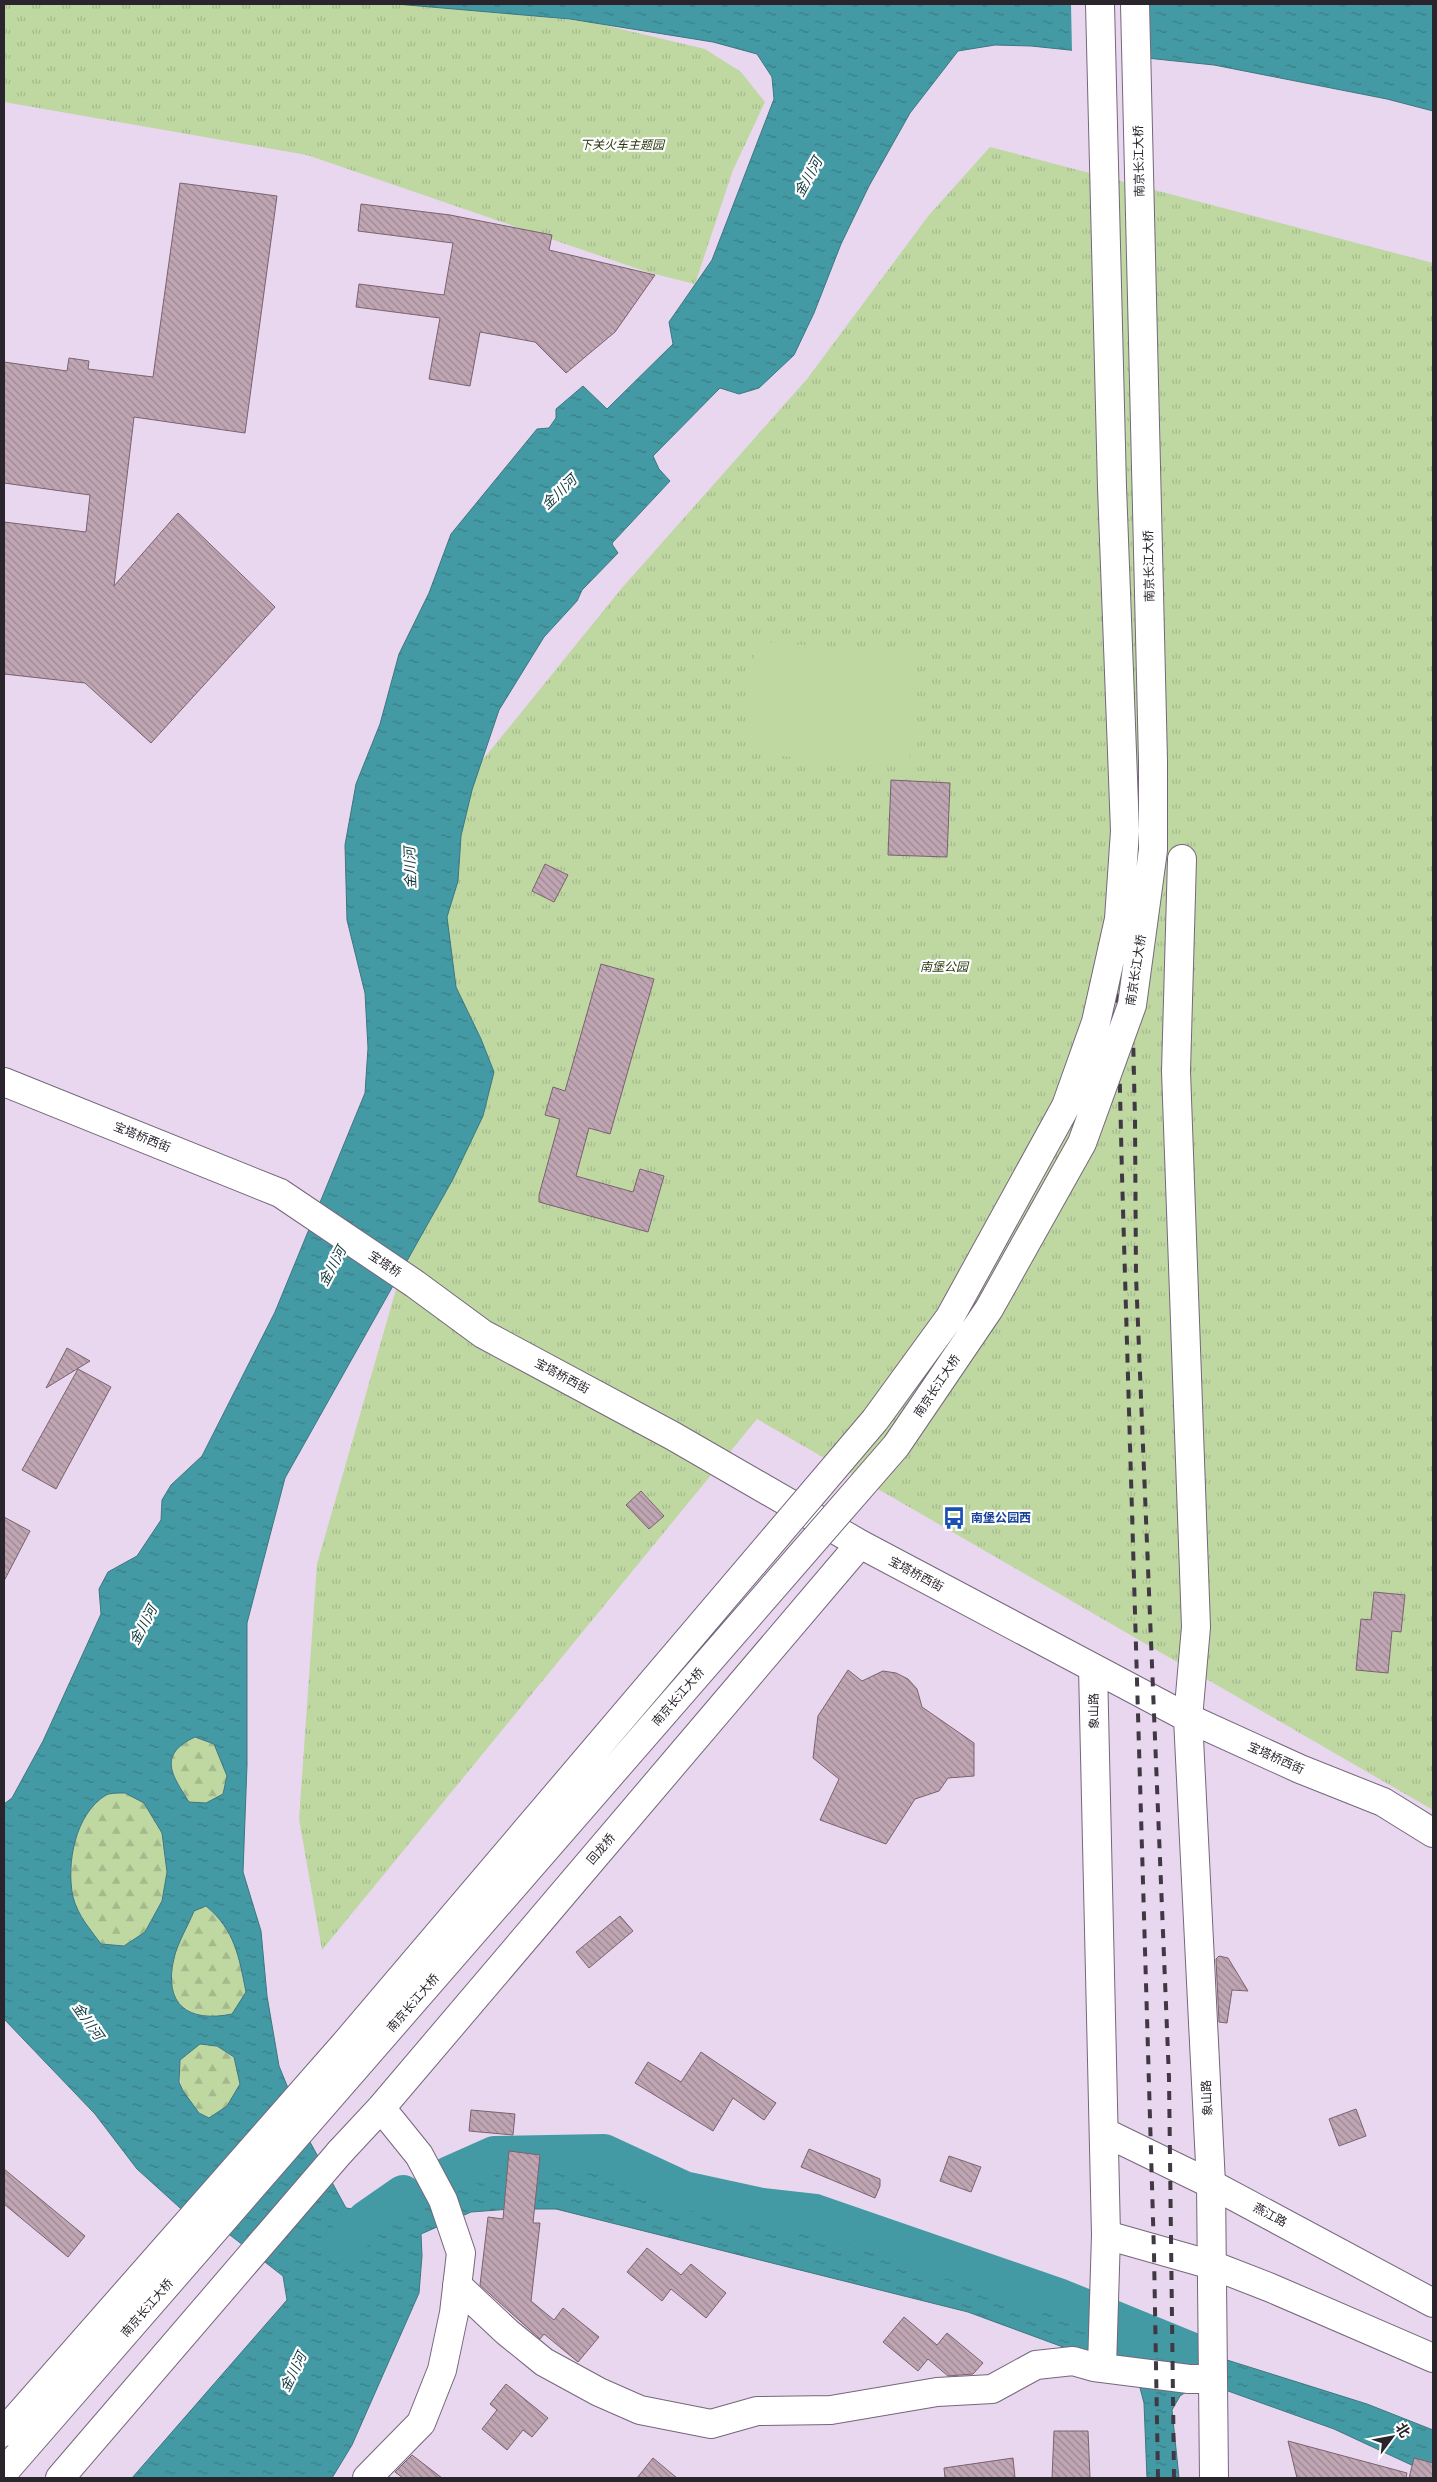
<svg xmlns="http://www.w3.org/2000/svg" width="1437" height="2482" font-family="'PT Serif','Noto Sans SC',serif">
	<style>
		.forest { fill: url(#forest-firs) }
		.park { fill: url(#park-tufts) }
		.pitch { fill: #bfd8a2 }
		.water { fill: url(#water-ripples); stroke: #3c7780; fill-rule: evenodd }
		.pier { fill: #e8d7ef }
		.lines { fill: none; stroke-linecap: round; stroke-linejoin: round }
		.river { stroke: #449aa4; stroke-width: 38 }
		.building { fill: url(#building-back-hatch); stroke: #7a626f }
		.minor-casing { stroke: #75677b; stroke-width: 30 }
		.major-casing { stroke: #75677b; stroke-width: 30 }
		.highway-casing { stroke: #75677b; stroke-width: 30 }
		.minor { stroke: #fff; stroke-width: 28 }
		.major { stroke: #fff; stroke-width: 28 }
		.highway { stroke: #fff; stroke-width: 28 }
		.rail { stroke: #403944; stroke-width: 4; stroke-dasharray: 9 9; stroke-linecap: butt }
		.highway-bridge-casing { stroke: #75677b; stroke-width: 30; stroke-linecap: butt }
		.highway-bridge { stroke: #fff; stroke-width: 28 }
		.labels { text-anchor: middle; stroke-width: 4.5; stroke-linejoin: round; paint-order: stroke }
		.park-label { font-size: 12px; font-style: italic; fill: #28390f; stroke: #fff }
		.street-label { font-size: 12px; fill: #2a242d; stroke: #fff }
		.transit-label { font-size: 12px; font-weight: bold; fill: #164399; stroke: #fff; text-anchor: start }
		.water-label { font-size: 14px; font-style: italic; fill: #113a3e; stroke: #fff }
	</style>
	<defs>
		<pattern id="forest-firs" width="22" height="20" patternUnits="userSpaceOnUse" patternTransform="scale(1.25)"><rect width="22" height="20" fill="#bfd8a2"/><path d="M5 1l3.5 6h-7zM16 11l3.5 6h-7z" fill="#a4b98c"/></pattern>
		<pattern id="park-tufts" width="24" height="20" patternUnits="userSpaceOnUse" patternTransform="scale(1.25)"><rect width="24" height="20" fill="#bfd8a2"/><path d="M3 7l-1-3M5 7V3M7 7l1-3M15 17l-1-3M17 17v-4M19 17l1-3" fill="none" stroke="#a4b98c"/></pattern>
		<pattern id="water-ripples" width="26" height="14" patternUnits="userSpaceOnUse" patternTransform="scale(1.25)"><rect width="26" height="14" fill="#449aa4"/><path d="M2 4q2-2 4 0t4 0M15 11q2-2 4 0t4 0" fill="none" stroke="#397d86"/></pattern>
		<pattern id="building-back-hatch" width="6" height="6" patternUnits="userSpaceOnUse" patternTransform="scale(1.25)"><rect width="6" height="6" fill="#c0a6b3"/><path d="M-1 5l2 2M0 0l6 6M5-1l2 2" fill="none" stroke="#9c8792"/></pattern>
	</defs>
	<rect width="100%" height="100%" fill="#e8d7ef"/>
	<path class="forest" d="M195,1737l19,7 13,32 -4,18 -17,9 -17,-1c-17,-27 -32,-47 6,-65z
		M125,1793l19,10 18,30 5,39 -5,29 -17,31 -21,14 -23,-2c-13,-16 -31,-39 -32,-60 -1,-28 11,-74 37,-89 5,-2 13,-2 19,-2z
		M206,1906c29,25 32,50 40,86l-14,22c-44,9 -69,-9 -58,-56 4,-16 14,-32 20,-47z
		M200,2044l17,2 17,12 6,26 -13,22 -19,13c-26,-18 -29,-28 -28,-59z"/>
	<path class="park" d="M4,4h413l174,18 114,27 36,23 24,30 -32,68 -38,114 -48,-12 -340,-117 -303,-53z
		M990,147l443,116v1547l-676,-391 -435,531 -23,-131 18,-255 103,-358 27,-402 174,-215 186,-210 122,-164z"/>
	<path class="pitch" d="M755,641l162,14 -8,112 -163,-14z"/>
	<path class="water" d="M396,4h1037v107l-46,-12 -173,-34 -183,-19 -36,-1 -37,6 -48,62 -41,73 -28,58 -27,69 -20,42 -35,33 -20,6 -19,-6 -67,68 6,13 11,12 -57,61 -1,2 6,9 -36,37 -5,11 -33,36 -45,73 -27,80 -11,46 -3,45 -11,36 9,70 25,52 13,33 -11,44 -30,63 -168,299 -38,145v142l-4,107 18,59 6,65 12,70 31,76 36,66 26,4 21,-4 53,-28 67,-19 42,-3 51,8 164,52 110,30 67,24 420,132 66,26v45l-99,-46 -106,-38 -26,-5 -10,2 -12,8 -8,14 7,68h-32l-3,-75 -5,-19 -76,-37 -95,-35 -412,-103h-45l-40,3 -50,22 1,22 -3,37 -67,152 -20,33h-200l155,-178 -4,-24 -53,-41 -30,-9 -63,-57 -42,-55 -91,-95v-215l8,-6 31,-57 58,-127 -2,-25 9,-17 29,-16 24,-36 1,-20 9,-15 31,-29 73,-144 90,-219 3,-45 -3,-55 -18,-73 -2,-75 11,-61 24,-60 19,-70 30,-61 22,-59 86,-105 12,-1 7,-10v-9l27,-23 24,23 66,-65 -4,-22 43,-62 62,-161 -2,-22 -15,-23 -44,-12 -143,-23zM195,1737l19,7 13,32 -4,18 -17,9 -17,-1c-17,-27 -32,-47 6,-65zM125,1793l19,10 18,30 5,39 -5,29 -17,31 -21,14 -23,-2c-11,-15 -23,-28 -28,-47 -7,-33 2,-83 33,-102 4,-2 13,-2 19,-2zM206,1906c29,24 33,51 40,86l-14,22c-44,9 -69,-9 -58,-56 4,-16 14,-32 20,-47zM200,2044l17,2 17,11 6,27 -13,22 -18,12 -10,-5 -16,-22 -4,-9 1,-22z"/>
	<path class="pier" d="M1071,4h77l2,57 -78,-9z"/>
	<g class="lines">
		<path class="river" d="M449,2175l45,-20 110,-2 80,37 78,17 53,6 246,85 140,57
			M342,2245l25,-26 36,-25"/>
	</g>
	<path class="building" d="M180,183l97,13 -32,237 -111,-16 -20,169 64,-73 97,94 -124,136 -66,-60 -81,-9v-152l82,10 4,-37 -86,-12v-121l63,9 2,-13 20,3 -1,8 65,8z
		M361,204l89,11 102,20 -3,15 106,25 -40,57 -49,41 -31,-31 -55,-10 -10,54 -41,-7 11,-61 -84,-11 3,-23 85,11 9,-52 -95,-12z
		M891,780l59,3 -3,74 -59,-2z
		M545,864l23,11 -14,27 -22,-11z
		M601,964l53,15 -44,155 -21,-6 -13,48 57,16 7,-23 24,7 -16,56 -109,-30v-7l21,-76 -15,-4 8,-28 12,4z
		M67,1348l23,13 -44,27z
		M78,1369l33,18 -55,102 -34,-19z
		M641,1491l23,25 -15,13 -23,-24z
		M4,1517l26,14 -26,50z
		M1374,1592l31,3 -4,37 -9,-1 -4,42 -32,-3 5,-51 10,1z
		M848,1670l14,11 21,-10 13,2 12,6 9,10 5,18 52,36v33l-26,2 -9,13 -24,8 -29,45 -66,-24 19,-41 -26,-21 5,-42z
		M620,1916l13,15 -44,37 -13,-16z
		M1219,1956l9,2 20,33 -16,-1 -5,33 -8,-1 -3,-63z
		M701,2052l75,51 -12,17 -31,-22 -20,33 -78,-48 13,-21 33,20z
		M1356,2109l10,27 -27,10 -10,-27z
		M471,2110l44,4 -2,21 -44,-4z
		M809,2149l71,30v7l-5,12 -74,-31z
		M509,2151l31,4 -7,68h7l-9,78 23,19 9,-12 36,29 -21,25 -34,-28 -4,5 -60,-54 8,-68 15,2z
		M949,2156l32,11 -10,25 -31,-11z
		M4,2169l81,67 -17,21 -64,-53z
		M647,2248l34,27 10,-11 35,29 -20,25 -35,-29 -9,12 -35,-29z
		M904,2317l33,28 10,-12 36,30 -10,11 -25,2 -20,-17 -10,12 -35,-29z
		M506,2384l42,34 -16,19 -9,-7 -16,20 -25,-21 15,-19 -7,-6z
		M1054,2431h34l2,47h-38z
		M1288,2441l119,32 -1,5h-109z
		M412,2455l30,23h-39l-8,-6z
		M653,2458l24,20h-40z
		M1013,2458l2,20h-70l-1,-10z
		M1414,2458l19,5v15h-24z"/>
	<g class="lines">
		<defs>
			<path id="minor" d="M1182,859l-6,212 20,556 -8,91 23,466 3,294
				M4,1082l276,111 135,91 68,50 190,102 187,108 328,174 112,51 83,33 50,31
				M1093,1668l13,567 -4,132
				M340,2152l41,-44 479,-564
				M457,2285l50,47 37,30 55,30 41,18 71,14 46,-13 74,-1 106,-18 55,-3 44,-24 37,-4 21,6 95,12h24
				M367,2478l54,-55 21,-53 12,-57 7,-60 -18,-53 -24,-45 -38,-47"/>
			<path id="major" d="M1104,2132l107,52 222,119
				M1106,2235l106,30 59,23 162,70"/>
			<path id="highway" d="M60,2478l280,-326"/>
		</defs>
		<use href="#minor" class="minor-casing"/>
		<use href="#major" class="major-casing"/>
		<use href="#highway" class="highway-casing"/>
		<use href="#minor" class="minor"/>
		<use href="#major" class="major"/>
		<use href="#highway" class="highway"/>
		<path class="rail" d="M1094,4l28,1171 32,1078 4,225
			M1109,4l26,1116 1,156 33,802 5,400"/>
		<defs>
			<path id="highway-bridge" d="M4,2432l340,-387 531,-625 75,-103 116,-211 30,-84 23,-103 6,-88 -13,-344 -12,-483
				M4,2472l892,-1026 93,-137 93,-166 50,-138 21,-155v-89l-18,-757"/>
		</defs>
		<use href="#highway-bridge" class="highway-bridge-casing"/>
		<use href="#highway-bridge" class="highway-bridge"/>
	</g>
	<defs>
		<symbol id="bus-bare" viewBox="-9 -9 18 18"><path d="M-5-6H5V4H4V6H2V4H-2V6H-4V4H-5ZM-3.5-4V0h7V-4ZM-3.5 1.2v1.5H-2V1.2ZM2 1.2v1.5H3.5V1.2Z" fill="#1a4fb4" stroke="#fff" stroke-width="2.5" paint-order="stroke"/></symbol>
	</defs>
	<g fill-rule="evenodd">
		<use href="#bus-bare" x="938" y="1502" width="32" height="32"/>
	</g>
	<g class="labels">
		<g class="park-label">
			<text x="622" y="149">下关火车主题园</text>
			<text x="944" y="971">南堡公园</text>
		</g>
		<g class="street-label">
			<text transform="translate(1139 161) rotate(-91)" y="4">南京长江大桥</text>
			<text transform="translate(1149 566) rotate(-91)" y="4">南京长江大桥</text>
			<text transform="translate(1136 970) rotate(-81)" y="4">南京长江大桥</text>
			<text transform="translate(142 1137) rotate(22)" y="4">宝塔桥西街</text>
			<text transform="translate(385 1264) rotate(34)" y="4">宝塔桥</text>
			<text transform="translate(562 1376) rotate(28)" y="4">宝塔桥西街</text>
			<text transform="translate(937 1386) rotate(-56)" y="4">南京长江大桥</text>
			<text transform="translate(916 1574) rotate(28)" y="4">宝塔桥西街</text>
			<text transform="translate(678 1697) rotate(-49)" y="4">南京长江大桥</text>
			<text transform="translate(1094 1711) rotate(-91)" y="4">象山路</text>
			<text transform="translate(1276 1758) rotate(24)" y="4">宝塔桥西街</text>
			<text transform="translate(601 1849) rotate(-50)" y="4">回龙桥</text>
			<text transform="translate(413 2003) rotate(-49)" y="4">南京长江大桥</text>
			<text transform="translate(1207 2098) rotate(-93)" y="4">象山路</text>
			<text transform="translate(1270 2215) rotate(28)" y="4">燕江路</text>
			<text transform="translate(147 2308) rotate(-49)" y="4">南京长江大桥</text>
		</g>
		<g class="transit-label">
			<text x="971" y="1522">南堡公园西</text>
		</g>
		<g class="water-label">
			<text transform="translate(808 177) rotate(-61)" y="5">金川河</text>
			<text transform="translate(559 492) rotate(-44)" y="5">金川河</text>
			<text transform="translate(410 868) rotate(-92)" y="5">金川河</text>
			<text transform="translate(332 1266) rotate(-62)" y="5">金川河</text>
			<text transform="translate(143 1625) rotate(-62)" y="5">金川河</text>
			<text transform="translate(88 2021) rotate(55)" y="5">金川河</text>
			<text transform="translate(293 2372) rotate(-64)" y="5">金川河</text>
		</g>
	</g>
	<rect width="1437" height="2482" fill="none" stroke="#2a242d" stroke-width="10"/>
	<g transform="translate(1392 2437) rotate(58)" stroke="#ffffff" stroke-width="4" paint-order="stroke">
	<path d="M0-4L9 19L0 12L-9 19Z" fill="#2a242d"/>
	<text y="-8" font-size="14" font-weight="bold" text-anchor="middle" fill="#2a242d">北</text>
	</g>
</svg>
